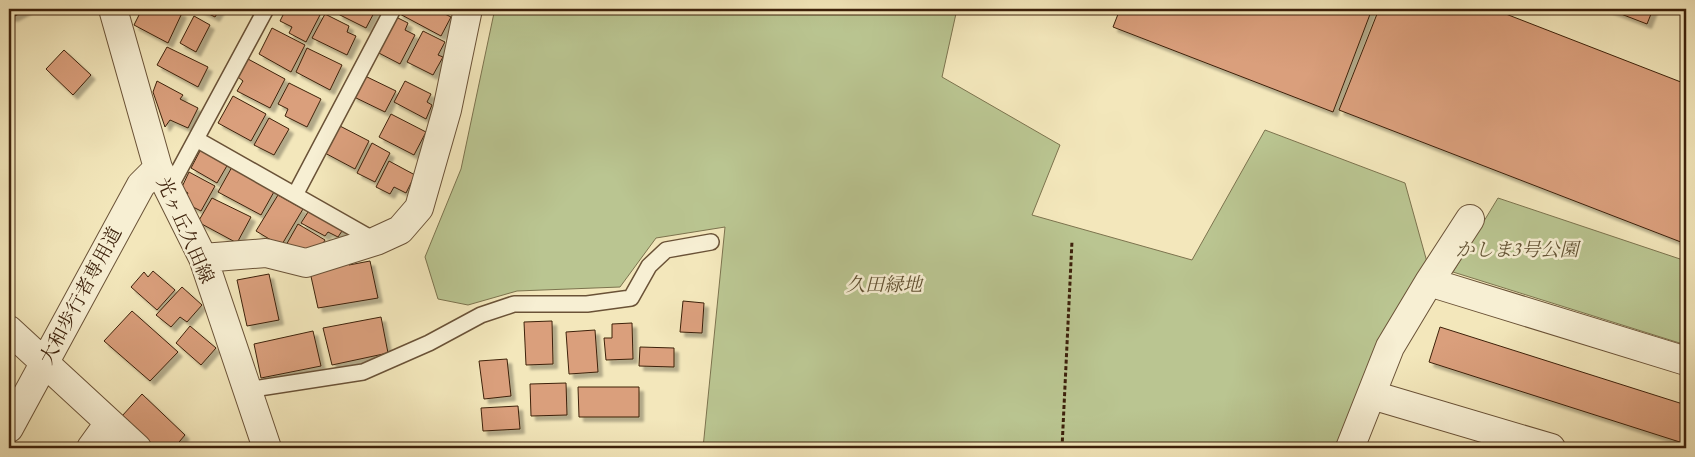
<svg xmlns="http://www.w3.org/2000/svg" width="1695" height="457" font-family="'EB Garamond','Noto Serif JP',serif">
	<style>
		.green { fill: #bac591; stroke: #7c734e }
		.building { fill: #da9f7c; stroke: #3d210b; filter: url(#shadow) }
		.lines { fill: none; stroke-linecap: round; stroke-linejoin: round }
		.lane-casing { stroke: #6a5237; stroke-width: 18 }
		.street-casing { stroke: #6a5237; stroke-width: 30 }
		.path { stroke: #3d210b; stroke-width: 3; stroke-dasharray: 4 2.5; stroke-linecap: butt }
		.lane { stroke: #f7efd3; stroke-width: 15 }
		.street { stroke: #f7efd3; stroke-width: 28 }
		.labels { text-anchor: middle; stroke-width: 5; stroke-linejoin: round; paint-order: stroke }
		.street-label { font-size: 19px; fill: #3d210b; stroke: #f7efd3 }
		.park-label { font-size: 19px; font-style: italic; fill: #625233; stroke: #f7efd3 }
	</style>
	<defs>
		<filter id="shadow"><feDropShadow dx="4.5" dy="4.5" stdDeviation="1" flood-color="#0004"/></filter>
	</defs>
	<rect width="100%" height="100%" fill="#f3e7bb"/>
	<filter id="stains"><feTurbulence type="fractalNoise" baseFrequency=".004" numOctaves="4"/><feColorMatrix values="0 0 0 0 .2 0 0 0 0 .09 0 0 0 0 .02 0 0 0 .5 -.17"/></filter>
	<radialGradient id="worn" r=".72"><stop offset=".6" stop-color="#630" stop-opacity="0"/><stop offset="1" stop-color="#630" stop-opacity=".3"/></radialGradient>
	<path class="green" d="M497,9h460l-15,68 118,68 -28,70 160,45 73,-130 140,53 22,79 -73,186h-651l22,-221 -69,11 -36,49 -103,4 -49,14 -30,-6 -13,-42 36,-88 33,-156z
		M1498,198l188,63v84l-233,-73z"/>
	<path class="building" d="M9,9h19l-15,8 -4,-1z
		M142,9h32l8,4 -14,30 -34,-18z
		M199,9h21l-5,8z
		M286,9h22l12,6 -14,27 -17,-9 3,-6 -12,-6z
		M341,9h35l-10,19 -28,-14z
		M400,9h35l16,8 -10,19 -43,-23z
		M1120,9h252l-39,103 -220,-85z
		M1379,9h114l193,75v160l-347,-134z
		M1608,9h45l-6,15z
		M325,14l24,12 -2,6 9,4 -9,19 -35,-17z
		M194,16l16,9 -14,27 -16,-9z
		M394,16l14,7 -3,7 10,5 -15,29 -25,-13z
		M272,28l33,17 -14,27 -32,-18z
		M423,31l22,11 -7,13 5,2 -10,18 -26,-13z
		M167,47l41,20 -10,20 -41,-22z
		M307,48l35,17 -12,25 -34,-18z
		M64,50l27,25 -18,20 -27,-26z
		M248,59l37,20 -15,29 -33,-17 6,-10 -5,-4z
		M363,75l33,16 -11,21 -33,-16z
		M157,81l26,14 -3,4 18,9 -10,20 -18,-8 -5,7 -12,-35z
		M405,81l26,13 -4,8 5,3 -6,14 -32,-17z
		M289,83l32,16 -14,28 -22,-11 3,-7 -10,-5z
		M233,96l33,18 -15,27 -33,-18z
		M391,114l35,18 -12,23 -35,-18z
		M269,118l20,11 -15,26 -20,-10z
		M338,125l31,16 -14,28 -32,-17z
		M372,143l18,10 -15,29 -18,-9z
		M201,149l27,15 -11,19 -26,-15z
		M389,161l26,14 -9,18 -12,-6 -4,7 -14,-7z
		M232,167l43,23 -14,25 -43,-23z
		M189,172l26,14 -14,25 -12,-6 -4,-7 3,-5 -7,-4z
		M278,195l25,14 -22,37 -25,-15z
		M212,198l39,19 -14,26 -39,-21z
		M310,209l34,19 -6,9 -10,-5 -3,4 -24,-13z
		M298,224l27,16 -4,7 -17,10 -19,-10z
		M349,260v5l21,-4 8,37 -60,10 -8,-36z
		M153,271l22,19 -18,20 -26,-23 13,-15 4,5z
		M269,274l10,46 -32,6 -10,-46z
		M182,287l20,18 -15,17 -7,-5 -9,10 -15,-12z
		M683,301l21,2 -2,30 -22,-1z
		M132,311l46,41 -28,29 -46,-40z
		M381,317l7,36 -56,12 -9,-37z
		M552,321l1,43 -27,1 -2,-43z
		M632,323l1,36 -27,1 -2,-22h8v-14z
		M190,326l26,22 -15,17 -25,-22z
		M1440,327l246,78v39l-257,-82z
		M595,330l3,42 -29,2 -3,-42z
		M313,331l8,35 -60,12 -7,-34z
		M640,347l34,1v19l-35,-1z
		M507,359l4,37 -27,3 -5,-38z
		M566,383l1,32 -36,1 -1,-32z
		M578,387h61v30h-60z
		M142,394l43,41 -11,13h-19l-33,-32z
		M518,406l2,23 -37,2 -2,-23z"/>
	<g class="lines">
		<defs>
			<path id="lane" d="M196,139l180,102
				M169,189l97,-180
				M295,195l98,-186
				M247,390l116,-18 66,-29 52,-28 33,-11h73l44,-6 18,-32 17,-16 45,-8"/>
			<path id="street" d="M113,9l45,159 45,90 64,190
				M203,258l63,-5 40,10 70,-22 24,-11 19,-22 28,-98 21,-101
				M1429,282l257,79
				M9,330l128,118
				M1372,395l179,53
				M9,428l132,-243 17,-17
				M91,448l18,-25
				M1350,448l40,-101 39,-65 41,-63"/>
		</defs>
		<use href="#lane" class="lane-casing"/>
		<use href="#street" class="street-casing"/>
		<path class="path" d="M1062,448l10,-207"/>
		<use href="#lane" class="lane"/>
		<use href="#street" class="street"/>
	</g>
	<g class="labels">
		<g class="street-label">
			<text transform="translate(186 230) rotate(66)" y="7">光ヶ丘久田線</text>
			<text transform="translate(80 295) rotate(-62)" y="7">大和歩行者専用道</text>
		</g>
		<g class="park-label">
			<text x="1517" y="256">かしま3号公園</text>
			<text x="884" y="291">久田緑地</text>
		</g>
	</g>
	<rect width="1695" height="457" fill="none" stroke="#f3e7bb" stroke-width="30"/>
	<rect x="10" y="10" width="1675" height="437" fill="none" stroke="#3d210b" stroke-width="2.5"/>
	<rect x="15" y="15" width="1665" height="427" fill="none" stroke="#3d210b"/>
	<rect width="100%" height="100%" filter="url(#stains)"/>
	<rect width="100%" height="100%" fill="url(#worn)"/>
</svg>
